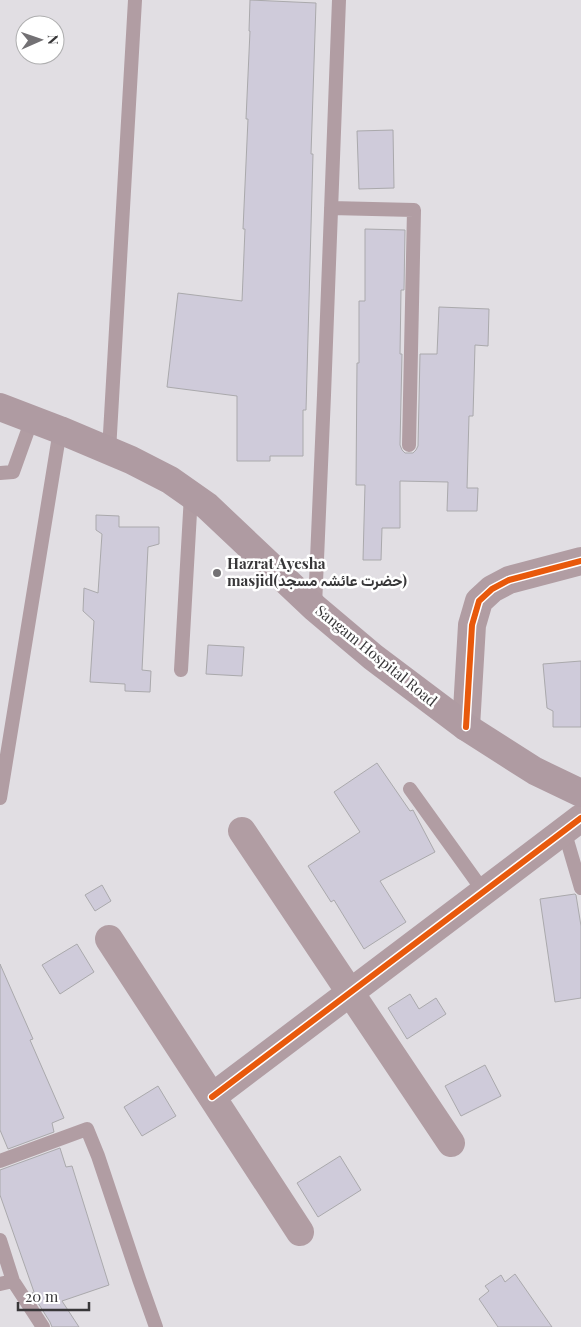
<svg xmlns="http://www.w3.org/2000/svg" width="581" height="1327" font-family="'Playfair Display',Vazirmatn,serif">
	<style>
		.building { fill: #cfcbda; stroke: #aaa9ac }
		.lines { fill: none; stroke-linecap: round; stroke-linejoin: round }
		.service { stroke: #b19da3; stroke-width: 14 }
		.minor { stroke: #b19da3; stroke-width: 28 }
		.tertiary { stroke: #b19da3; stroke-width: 28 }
		.secondary { stroke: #af9ba2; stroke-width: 28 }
		.cycleway-casing { stroke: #fff; stroke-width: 9 }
		.cycleway { stroke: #e8590c; stroke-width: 6 }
		.poi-dot { fill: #737174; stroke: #fff; stroke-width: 2 }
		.labels { text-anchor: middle; stroke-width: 5; stroke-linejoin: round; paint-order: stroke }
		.poi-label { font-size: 15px; font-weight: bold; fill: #383739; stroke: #fff; text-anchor: start }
		.street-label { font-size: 15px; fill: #383739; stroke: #fff }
	</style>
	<rect width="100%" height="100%" fill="#e1dee3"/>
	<path class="building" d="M250,0l66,3 -5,151h2l-7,256h-3v46h-33v5h-33v-65l-70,-9 11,-94 64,8 3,-72h-2l5,-110h-2l4,-88h-1z
		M393,130l1,58 -35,1 -2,-58z
		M365,229l40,1 -1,60h-3l-1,64h2l-2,91 2,5 3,3h8l3,-3 2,-4 2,-92h17l2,-47 50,2 -1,37 -13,-1 -2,71h-4l-2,72h11l-1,23h-30l1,-29 -48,-1v47h-18l-1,32h-18l2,-75h-9l1,-122h2v-62h6z
		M96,515l23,1v11h40v17l-11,3 -6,123 9,1 -1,21 -25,-1v-7l-35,-2 4,-61 -11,-10 1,-23 14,5 4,-59 -6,-4z
		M208,645l36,2 -2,29 -36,-2z
		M581,661v66h-28v-16l-6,-3 -4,-44z
		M377,763l33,48 3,-1 22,42 -55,29 26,41 -42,27 -30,-49 -3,2 -23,-36 52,-34 -26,-40z
		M102,885l9,16 -16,10 -10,-16z
		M575,894l1,1 5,31v72l-26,4 -15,-103z
		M77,944l17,28 -34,22 -18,-29z
		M0,964l33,75 -3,1 34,78 -12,5 2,9 -46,17 -8,-19z
		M410,994l9,15 17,-11 10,16 -39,25 -19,-31z
		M485,1065l16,31 -40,20 -16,-30z
		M158,1086l18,30 -34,20 -18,-29z
		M60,1148l6,19 6,-1 37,119 -47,16 17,26h-27l-2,-5 -17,-27 -1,-2 2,-1 -34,-97v-25z
		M340,1156l21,34 -43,27 -21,-34z
		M515,1274l37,53h-54l-19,-28 10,-8 -4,-5 16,-11 4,7z"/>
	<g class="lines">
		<path class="service" d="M331,208l83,2 -5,235
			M109,451l26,-451
			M0,473l13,-1 19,-53
			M315,606l9,-211 15,-395
			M181,670l10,-175
			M410,789l74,103
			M0,798l60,-368
			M564,830l17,58
			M0,1161l87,-32 11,27 41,123 17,48
			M0,1240l13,41 -13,3
			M13,1281l30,46"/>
		<path class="minor" d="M242,831l209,312
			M109,939l191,293
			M212,1097l369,-279"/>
		<path class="tertiary" d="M466,727l6,-102 7,-24 13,-12 17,-9 72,-19"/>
		<path class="secondary" d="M0,407l60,23 71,30 39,20 37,26 108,102 58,49 93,70 69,44 46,22"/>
		<defs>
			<path id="cycleway" d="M466,727l6,-102 7,-24 13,-12 17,-9 72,-19
				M212,1097l369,-279"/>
		</defs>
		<use href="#cycleway" class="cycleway-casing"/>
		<use href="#cycleway" class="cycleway"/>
	</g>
	<circle class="poi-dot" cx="217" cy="573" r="5"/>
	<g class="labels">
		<g class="poi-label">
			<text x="227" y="569">Hazrat Ayesha<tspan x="227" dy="17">masjid(حضرت عائشہ مسجد)</tspan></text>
		</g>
		<g class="street-label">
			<text transform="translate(376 656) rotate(39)" y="5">Sangam Hospital Road</text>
		</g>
	</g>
	<g transform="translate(40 40) rotate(88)"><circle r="24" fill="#ffffff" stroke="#afafb0"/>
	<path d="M0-4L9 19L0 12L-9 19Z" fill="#737174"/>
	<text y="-8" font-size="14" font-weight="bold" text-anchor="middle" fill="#383739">N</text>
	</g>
	<path d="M18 1302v8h71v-8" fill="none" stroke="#383739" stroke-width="2.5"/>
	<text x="25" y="1302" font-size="15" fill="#383739" stroke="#ffffff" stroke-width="4" paint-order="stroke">20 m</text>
</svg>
